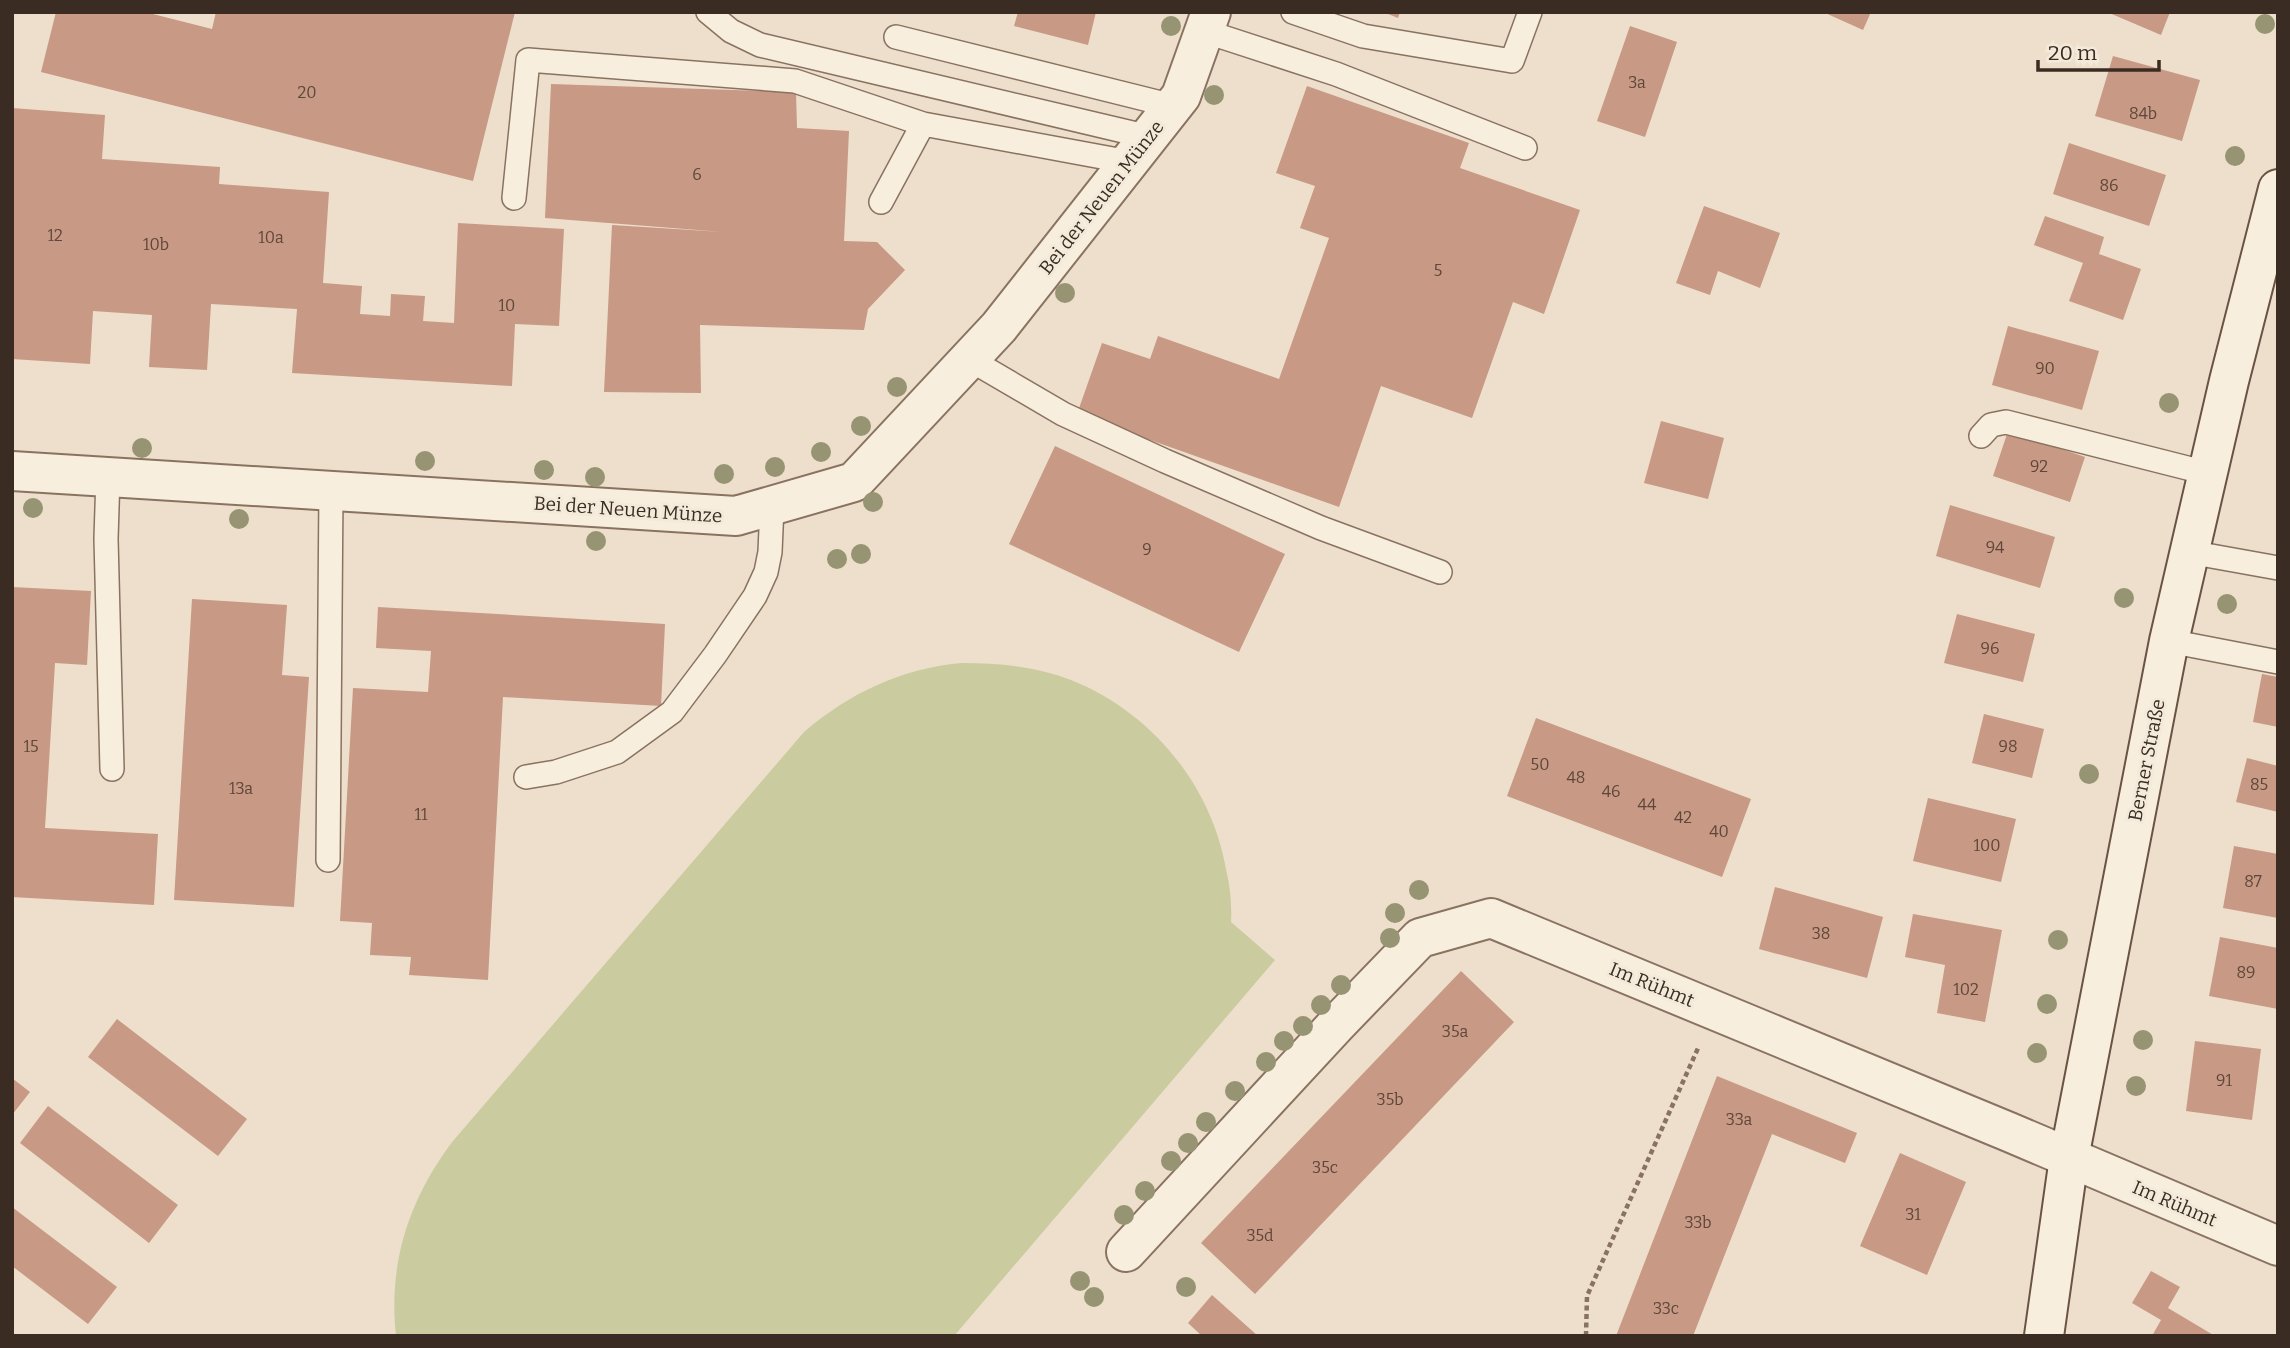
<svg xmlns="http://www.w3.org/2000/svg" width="2290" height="1348" font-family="Bitter,serif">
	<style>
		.green { fill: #cacb9f }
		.building { fill: #c89984 }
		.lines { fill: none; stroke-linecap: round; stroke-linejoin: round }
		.service-casing { stroke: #897260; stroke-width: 26 }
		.minor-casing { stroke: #897260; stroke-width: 42 }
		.secondary-casing { stroke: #6b5343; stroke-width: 42 }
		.path { stroke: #897260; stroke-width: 4.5; stroke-dasharray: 5 3.5; stroke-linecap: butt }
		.service { stroke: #f8eede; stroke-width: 23 }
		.minor { stroke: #f8eede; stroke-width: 38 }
		.secondary { stroke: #f8eede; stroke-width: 38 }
		.tree { fill: #969472 }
		.labels { text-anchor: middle; stroke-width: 6; stroke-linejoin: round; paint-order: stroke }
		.number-label { font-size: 16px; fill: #5e473a }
		.street-label { font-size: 19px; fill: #3a2c22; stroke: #f4eada }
	</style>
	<rect width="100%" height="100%" fill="#eddfcb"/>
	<path class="green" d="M961,663c37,0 74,3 110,17 80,32 140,104 155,189 4,17 6,36 5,53l44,38 -321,376h-558c-8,-73 13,-137 57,-195l351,-409c46,-39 96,-63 157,-69z"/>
	<path class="building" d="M56,12h89l67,17 4,-17h299l-42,169 -432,-109z
		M1018,12h78l-8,33 -74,-19z
		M1383,12h17l-2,6z
		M1823,12h48l-8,18z
		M2107,12h63l-9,23z
		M1630,26l47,16 -32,95 -48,-16z
		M2113,56l87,24 -18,61 -87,-25z
		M551,84l245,8 1,36 52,3 -5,110 33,1 28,28 -37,39 -4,21 -164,-5 1,68 -97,-1 8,-167 111,7 -178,-14z
		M1307,86l162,57 -9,25 120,42 -36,104 -31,-12 -41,116 -91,-32 -42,121 -262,-93 25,-71 48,16 8,-23 121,43 50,-141 -29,-10 15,-42 -39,-13z
		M12,108l93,7 -3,44 118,8 -1,17 110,8 -6,91 39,3 -2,28 30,2 1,-22 34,2 -2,25 31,2 4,-100 106,6 -5,97 -44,-2 -3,62 -220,-13 5,-64 -86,-5 -4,66 -58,-3 3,-52 -59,-4 -3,53 -78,-5z
		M2069,143l97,32 -17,51 -96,-32z
		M1704,206l76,27 -20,55 -42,-17 -8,24 -34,-12z
		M2045,216l59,21 -5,17 42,15 -18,51 -54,-19 14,-38 -49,-18z
		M2008,326l91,25 -17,59 -90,-25z
		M1661,421l63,17 -16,61 -64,-16z
		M2008,431l77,26 -15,45 -77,-26z
		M1055,446l230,108 -46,98 -230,-108z
		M1950,505l105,32 -15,51 -104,-32z
		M12,587l79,4 -4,74 -32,-2 -10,165 113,6 -4,71 -142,-8z
		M192,599l95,6 -5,70 27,2 -15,230 -120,-7z
		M378,607l287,17 -4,82 -158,-9 -15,283 -79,-5 2,-18 -41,-2 2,-32 -32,-2 13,-233 75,4 3,-41 -55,-3z
		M1957,614l78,20 -12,48 -79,-19z
		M2262,674l16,3v50l-25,-5z
		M1984,714l60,15 -12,49 -60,-15z
		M1536,718l215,81 -29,78 -215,-81z
		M2247,758l31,8v46l-42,-10z
		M1928,798l88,21 -15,63 -88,-21z
		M2234,846l44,8v64l-55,-10z
		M1775,887l108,30 -16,61 -108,-29z
		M1913,914l89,16 -17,92 -48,-9 8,-48 -40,-8z
		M2220,937l58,11v61l-69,-13z
		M1461,971l53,51 -259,272 -54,-51z
		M117,1019l130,100 -29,37 -130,-99z
		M2195,1041l66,8 -9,71 -66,-9z
		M1717,1076l140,57 -12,30 -73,-29 -79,202h-77z
		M12,1078l18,14 -18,23z
		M48,1106l130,99 -29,38 -129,-100z
		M1900,1153l66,29 -39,93 -67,-29z
		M12,1207l105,80 -29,37 -76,-58z
		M2151,1271l29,16 -12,21 47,28h-63l9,-16 -29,-17z
		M1212,1295l46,41h-56l-14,-13z"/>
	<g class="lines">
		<defs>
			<path id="service" d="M708,12l23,19 29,14 389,92
				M1293,12l70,24 149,25 18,-49
				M1204,31l132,43 189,74
				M896,37l277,69
				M514,198l14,-138 267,21 128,43
				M881,202l42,-78 206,38
				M969,359l94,55 102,47 156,67 119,44
				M1981,436l10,-11 15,-3 201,51
				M108,476l-2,63 6,230
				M2189,552l89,16
				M2169,641l109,21
				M526,777l30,-5 61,-20 55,-40 43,-57 40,-59 11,-24 4,-20 2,-46
				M328,860l3,-370"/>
			<path id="minor" d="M12,471l724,45 118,-34 145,-155 182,-231 30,-84
				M1126,1252l210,-227 84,-87 71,-20 518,214 269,114"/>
			<path id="secondary" d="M2044,1336l25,-178 100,-517 60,-260 49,-192"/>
		</defs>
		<use href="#service" class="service-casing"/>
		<use href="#minor" class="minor-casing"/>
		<use href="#secondary" class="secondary-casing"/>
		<path class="path" d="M1586,1336l1,-40 112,-250"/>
		<use href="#service" class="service"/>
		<use href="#minor" class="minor"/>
		<use href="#secondary" class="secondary"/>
	</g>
	<g class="tree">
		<circle cx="2265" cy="24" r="10"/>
		<circle cx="1171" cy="26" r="10"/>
		<circle cx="1214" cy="95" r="10"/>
		<circle cx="2235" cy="156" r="10"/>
		<circle cx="1065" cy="293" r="10"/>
		<circle cx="897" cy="387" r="10"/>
		<circle cx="2169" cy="403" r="10"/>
		<circle cx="861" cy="426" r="10"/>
		<circle cx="142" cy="448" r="10"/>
		<circle cx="821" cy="452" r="10"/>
		<circle cx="425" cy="461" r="10"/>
		<circle cx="775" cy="467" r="10"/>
		<circle cx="544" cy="470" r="10"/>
		<circle cx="724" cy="474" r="10"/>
		<circle cx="595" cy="477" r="10"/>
		<circle cx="873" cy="502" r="10"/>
		<circle cx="33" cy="508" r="10"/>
		<circle cx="239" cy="519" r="10"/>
		<circle cx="596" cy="541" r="10"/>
		<circle cx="861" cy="554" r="10"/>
		<circle cx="837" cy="559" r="10"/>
		<circle cx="2124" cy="598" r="10"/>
		<circle cx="2227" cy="604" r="10"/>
		<circle cx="2089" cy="774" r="10"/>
		<circle cx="1419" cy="890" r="10"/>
		<circle cx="1395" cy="913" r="10"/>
		<circle cx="1390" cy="938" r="10"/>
		<circle cx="2058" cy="940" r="10"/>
		<circle cx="1341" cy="985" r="10"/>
		<circle cx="2047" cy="1004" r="10"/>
		<circle cx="1321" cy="1005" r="10"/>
		<circle cx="1303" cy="1026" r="10"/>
		<circle cx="2143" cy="1040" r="10"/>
		<circle cx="1284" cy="1041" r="10"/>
		<circle cx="2037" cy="1053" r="10"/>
		<circle cx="1266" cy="1062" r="10"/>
		<circle cx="2136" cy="1086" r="10"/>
		<circle cx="1235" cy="1091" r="10"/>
		<circle cx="1206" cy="1122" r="10"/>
		<circle cx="1188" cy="1143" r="10"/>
		<circle cx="1171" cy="1161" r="10"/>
		<circle cx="1145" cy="1191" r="10"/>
		<circle cx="1124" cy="1215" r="10"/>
		<circle cx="1080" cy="1281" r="10"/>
		<circle cx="1186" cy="1287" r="10"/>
		<circle cx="1094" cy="1297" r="10"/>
	</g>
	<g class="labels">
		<g class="number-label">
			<text x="1637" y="88">3a</text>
			<text x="307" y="98">20</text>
			<text x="2143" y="119">84b</text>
			<text x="697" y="180">6</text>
			<text x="2109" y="191">86</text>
			<text x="55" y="241">12</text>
			<text x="271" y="243">10a</text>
			<text x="156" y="250">10b</text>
			<text x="1438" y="276">5</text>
			<text x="507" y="311">10</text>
			<text x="2045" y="374">90</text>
			<text x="2039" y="472">92</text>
			<text x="1995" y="553">94</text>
			<text x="1147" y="555">9</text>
			<text x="1990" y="654">96</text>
			<text x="31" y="752">15</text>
			<text x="2008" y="752">98</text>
			<text x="1540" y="770">50</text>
			<text x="1576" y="783">48</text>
			<text x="2259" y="790">85</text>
			<text x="241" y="794">13a</text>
			<text x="1611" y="797">46</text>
			<text x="1647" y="810">44</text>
			<text x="421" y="820">11</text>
			<text x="1683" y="823">42</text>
			<text x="1719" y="837">40</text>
			<text x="1987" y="851">100</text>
			<text x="2253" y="887">87</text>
			<text x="1821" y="939">38</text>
			<text x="2246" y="978">89</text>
			<text x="1966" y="995">102</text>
			<text x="1455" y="1037">35a</text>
			<text x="2224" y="1086">91</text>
			<text x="1390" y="1105">35b</text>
			<text x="1739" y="1125">33a</text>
			<text x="1325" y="1173">35c</text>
			<text x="1913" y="1220">31</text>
			<text x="1698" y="1228">33b</text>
			<text x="1260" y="1241">35d</text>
			<text x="1666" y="1314">33c</text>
		</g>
		<g class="street-label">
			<text transform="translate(1101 197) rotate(-52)" y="7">Bei der Neuen Münze</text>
			<text transform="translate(628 509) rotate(4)" y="7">Bei der Neuen Münze</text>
			<text transform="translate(2146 760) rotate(-79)" y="7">Berner Straße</text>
			<text transform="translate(1652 984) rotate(22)" y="7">Im Rühmt</text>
			<text transform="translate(2175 1203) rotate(23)" y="7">Im Rühmt</text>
		</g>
	</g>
	<rect width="2290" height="1348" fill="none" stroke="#3a2c22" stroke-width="28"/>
	<path d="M2038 60v10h121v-10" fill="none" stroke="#3a2c22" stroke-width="3.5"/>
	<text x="2048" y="60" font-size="21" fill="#3a2c22" stroke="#f4eada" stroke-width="5" paint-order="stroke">20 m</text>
</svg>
